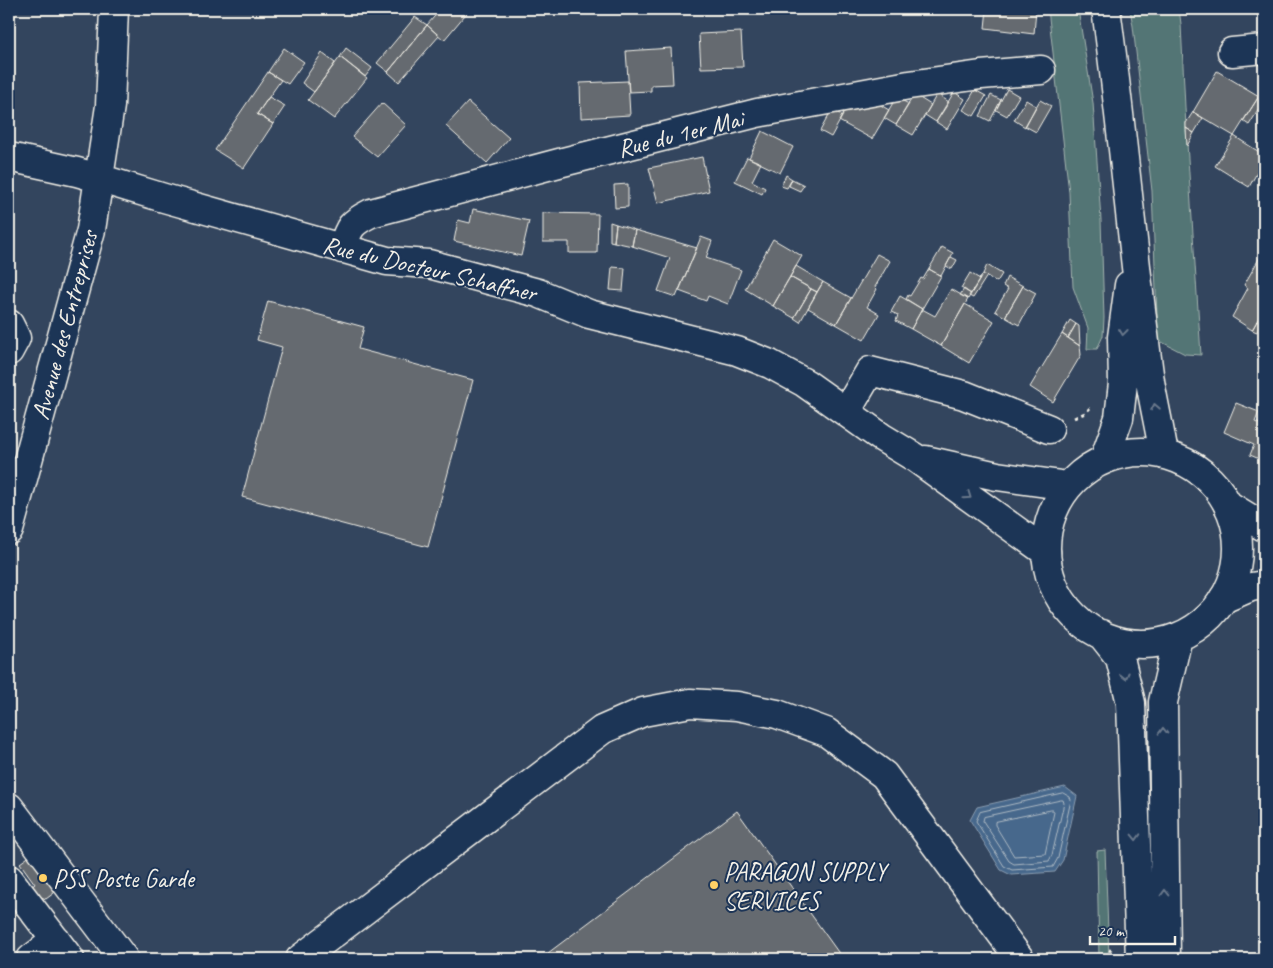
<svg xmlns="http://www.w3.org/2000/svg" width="1273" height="968" font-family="Caveat,sans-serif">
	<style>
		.green { fill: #527575; stroke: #a3b3ae }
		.water { fill: #46678c; stroke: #8c9eb1 }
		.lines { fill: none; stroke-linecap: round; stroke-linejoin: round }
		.shore { stroke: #aebac3; stroke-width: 1 }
		.building { fill: #656b70; stroke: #f4f1e8 }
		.minor-casing { stroke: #f4f1e8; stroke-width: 31 }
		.major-casing { stroke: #f4f1e8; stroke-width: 31 }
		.path { stroke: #f4f1e8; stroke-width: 3; stroke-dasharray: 4 4; stroke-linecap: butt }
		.minor { stroke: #1d3557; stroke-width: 28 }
		.major { stroke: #1d3557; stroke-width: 28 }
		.oneway { stroke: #68778a }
		.poi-dot { fill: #ffd166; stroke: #1d3557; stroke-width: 2 }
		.labels { text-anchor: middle; stroke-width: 4; stroke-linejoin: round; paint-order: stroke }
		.street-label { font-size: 25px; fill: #f4f1e8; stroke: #1d3557 }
		.poi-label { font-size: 25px; fill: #f4f1e8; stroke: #1d3557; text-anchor: start }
	</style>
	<rect width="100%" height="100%" fill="#33455e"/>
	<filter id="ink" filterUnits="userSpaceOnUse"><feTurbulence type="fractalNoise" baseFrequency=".02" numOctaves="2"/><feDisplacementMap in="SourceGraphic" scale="10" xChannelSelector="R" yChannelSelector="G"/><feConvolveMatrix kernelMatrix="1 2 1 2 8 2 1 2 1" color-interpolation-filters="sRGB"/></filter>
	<g filter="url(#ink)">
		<path class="green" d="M1048,9h30l15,94 8,117 3,98 -1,18 -6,13h-10l1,-21 -15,-41 -4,-95z
			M1130,9h49l2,15 5,104 15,227 -16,-1 -27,-14 -6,-149 -19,-165z
			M1105,850l4,109h-10l-2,-108z"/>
		<path class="water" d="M1065,787l12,9 -14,64 -8,12 -44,3 -10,-5 -31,-50 7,-13z"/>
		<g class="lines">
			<path class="shore" d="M1063,793l7,4 1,3 -13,58 -5,9 -41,3 -8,-4 -28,-45 4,-9z
				M1061,800h2l1,3 -12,52 -3,6 -35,3 -5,-3 -26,-40 1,-4z
				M1051,810h2l1,2 -9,42 -31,2 -19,-31v-3z"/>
		</g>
		<path class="building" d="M441,9h29l-26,31 -17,-15z
			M987,9h49l-2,25 -49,-6z
			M415,17l12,8 -39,47 -11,-9z
			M427,25l12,11 -40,46 -11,-10z
			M741,32l2,35 -42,1 -2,-34z
			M284,48l20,14 -16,22 -20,-12z
			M346,48l26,20 -7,9 -25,-20z
			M671,48l2,36 -22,1v6l-22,1 -3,-41z
			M322,53l13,10 -21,29 -12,-9z
			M340,57l27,21 -33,41 -26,-19z
			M1217,71l42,25 -25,40 -41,-24z
			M268,72l13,8 -24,34 16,10 -29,44 -29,-18z
			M628,81l2,34 -49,3 -1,-35z
			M1264,88v13l-6,-3z
			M1007,89l12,7 -12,20 -11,-6z
			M975,90l11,6 -12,20 -11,-6z
			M954,92l11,7 -18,30 -11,-7z
			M937,94l12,8 -13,20 -11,-7z
			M991,95l10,5 -11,21 -10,-5z
			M269,97l16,9 -12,18 -16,-10z
			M918,97l13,8 -18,30 -17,-10 16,-27z
			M1258,98l6,3 -15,24 -6,-4z
			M901,100l8,4 -13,21 -12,-7 10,-17z
			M1026,100l10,6 -11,21 -11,-7z
			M1040,100l11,6 -15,26 -11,-6z
			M468,102l41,36 -22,25 -41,-37z
			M382,103l24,22 -29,32 -25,-20z
			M877,103l12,7 -17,29 -33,-18 8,-14z
			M831,111l12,4 -12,22 -11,-6z
			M1193,112l10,6 -9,15 -8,-5v-5z
			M1186,128l8,5 -7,13z
			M762,131l31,16 -13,26 -31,-15z
			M1234,136l30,19v5l-15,27 -34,-21z
			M702,157l7,34 -51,12 -9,-35z
			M747,157l14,6 -9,18 13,7 -3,6 -27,-13z
			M786,175l6,4 -5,9 -6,-2z
			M792,179l12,6 -4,6 -11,-5z
			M628,184v23l-13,1 -1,-23z
			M473,209l56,12 -8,35 -67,-15 4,-21 12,3z
			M543,213l55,1 -1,39h-28v-11h-26z
			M610,222l6,2 -2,18 -4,-1z
			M616,224l19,6 -3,16 -18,-4z
			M635,230l62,18 -21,49 -18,-6 12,-33 -38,-12z
			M701,237l11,4 -6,17 35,12 -13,34 -20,-8 -2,5 -27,-10z
			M773,239l29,17 -29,50 -28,-17z
			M942,247l11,6 -12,23 -12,-7z
			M1264,250v59l-12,21 -20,-13 16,-29 -4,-3z
			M877,254l13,7 -15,26 2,2 -10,18 12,7 -15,26 -28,-16z
			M951,257l6,3 -5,9 -6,-3z
			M987,265l15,9 -5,8 -14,-8z
			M796,266l27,16 -6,10 -27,-15z
			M612,267l13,1 -2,23 -13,-1z
			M929,269l12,7 -19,33 -16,-10 2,-4 2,1 11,-18 2,1z
			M970,273l10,6 -9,15 -10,-6z
			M983,274l4,2 -14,22 -4,-2z
			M790,277l21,12 -17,29 -21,-12z
			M1007,277l16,9 -18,31 -10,-6 13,-22 -5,-3z
			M823,282l28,16 -15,26 -28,-16z
			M1023,286l13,7 -17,32 -14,-8z
			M811,289l6,3 -17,30 -6,-4z
			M951,289l17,10 -27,47 -30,-17 11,-20 13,7z
			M964,289l7,5 -3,5 -8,-4z
			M900,296l22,13 -11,20 -15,-8 2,-6 -7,-3z
			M268,301l96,26 -6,22 115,31 -45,167 -186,-50 40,-150 -25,-7z
			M965,304l29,17 -25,42 -28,-17z
			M1264,309v9l-7,14 -5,-2z
			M1070,320l6,4 -8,14 -6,-4z
			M1076,324l3,2 1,20 -12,-8z
			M1062,334l18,12 1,9 -28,47 -23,-15z
			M1236,403l23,9 -4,10 9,4v35l-14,-6 4,-10 -30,-13z
			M737,811l106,148h-303z
			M31,855l26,25 -3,13 -8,6 -10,-4 -5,-8 4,-3 -15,-21z
			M9,894l12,17 -12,9z"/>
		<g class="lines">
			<defs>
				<path id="minor" d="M1232,52l32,-3
					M9,157l68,15 21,6 66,20 223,63 42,3 109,29 51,21 148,37 33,13 35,19 76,54 33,20 132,95
					M342,249c7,-23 9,-26 29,-36l188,-50 198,-50 152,-28 72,-10 60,-5
					M9,324l7,14 -7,13
					M846,412l24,-41 94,24 85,34
					M925,460l72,16 71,10
					M1228,505l36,22
					M9,530l82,-300 19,-124 4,-97
					M1223,599l28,-12 13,-2
					M9,807l115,152
					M9,879l61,80
					M31,959l25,-19
					M300,959l302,-229 41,-18 47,-9 47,3 40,8 49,18 58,43 136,184"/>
				<path id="major" d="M1106,9c17,123 27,248 44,372 4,24 10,49 14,74
					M1046 548a96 96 0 1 1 192 0a96 96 0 1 1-192 0Z
					M1104,460l15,-42 4,-35 -1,-46 7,-52
					M1101,634l19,24 11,45 9,256
					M1166,959l-3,-257 15,-65"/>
			</defs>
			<use href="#minor" class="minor-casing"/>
			<use href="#major" class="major-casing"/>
			<path class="path" d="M1074,418l11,-5 5,-5
				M1106,959l5,-10"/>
			<use href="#minor" class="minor"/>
			<use href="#major" class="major"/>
		</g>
		<defs><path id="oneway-chevron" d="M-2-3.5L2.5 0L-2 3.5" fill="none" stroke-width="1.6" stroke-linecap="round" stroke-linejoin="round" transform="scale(1.25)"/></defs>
		<g class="oneway">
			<use href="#oneway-chevron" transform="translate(1123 332) rotate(97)"/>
			<use href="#oneway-chevron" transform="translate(1155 407) rotate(-101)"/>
			<use href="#oneway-chevron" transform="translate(968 496) rotate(35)"/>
			<use href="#oneway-chevron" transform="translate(1125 676) rotate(76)"/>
			<use href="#oneway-chevron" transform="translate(1163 731) rotate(-91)"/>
			<use href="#oneway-chevron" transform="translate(1136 837) rotate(88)"/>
			<use href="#oneway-chevron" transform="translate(1165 893) rotate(-91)"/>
		</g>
	</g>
	<g class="poi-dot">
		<circle cx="43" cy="878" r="5"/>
		<circle cx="714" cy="885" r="5"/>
	</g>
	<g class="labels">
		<g class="street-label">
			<text transform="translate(680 133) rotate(-14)" y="9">Rue du 1er Mai</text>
			<text transform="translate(430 268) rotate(13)" y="9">Rue du Docteur Schaffner</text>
			<text transform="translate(64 325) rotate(-75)" y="9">Avenue des Entreprises</text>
		</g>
		<g class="poi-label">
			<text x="724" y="880">PARAGON SUPPLY<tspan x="724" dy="29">SERVICES</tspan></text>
			<text x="53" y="887">PSS Poste Garde</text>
		</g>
	</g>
	<rect width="1273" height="968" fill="none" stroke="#1d3557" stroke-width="30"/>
	<rect x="15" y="15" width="1243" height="938" fill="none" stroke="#f4f1e8" stroke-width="2" filter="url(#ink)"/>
	<path d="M1090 936v8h85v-8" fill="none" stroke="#f4f1e8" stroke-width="2.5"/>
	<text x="1098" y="936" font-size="15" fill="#f4f1e8" stroke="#1d3557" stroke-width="4" paint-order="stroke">20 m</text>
</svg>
